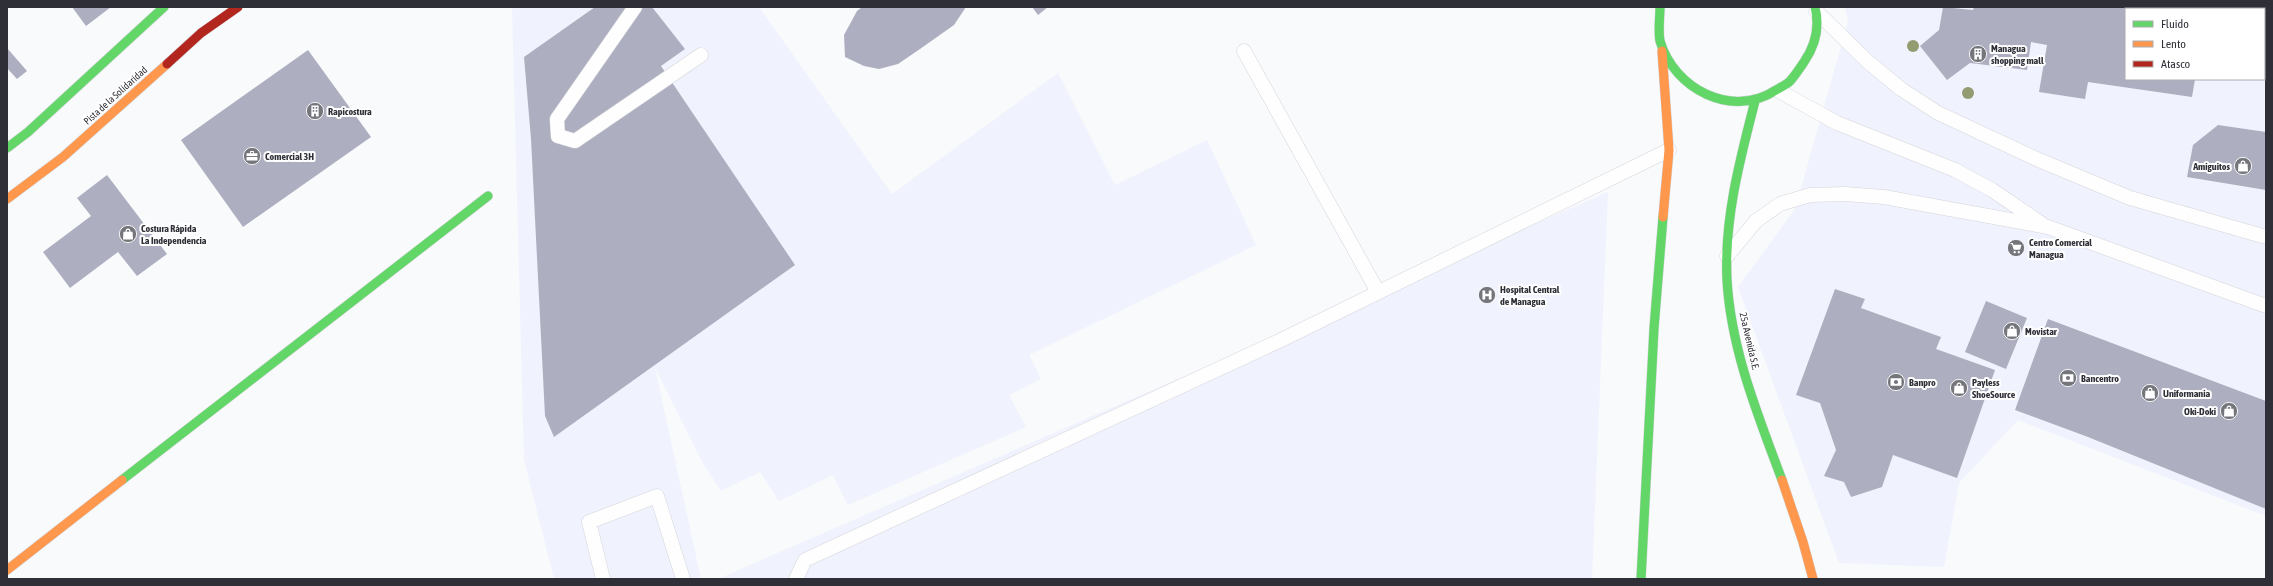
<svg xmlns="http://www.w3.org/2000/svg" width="2273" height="586" font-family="'Asap Condensed',sans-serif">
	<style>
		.built { fill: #f0f2fd; fill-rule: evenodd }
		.building { fill: #adafc0 }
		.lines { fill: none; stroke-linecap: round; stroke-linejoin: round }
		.lane-casing { stroke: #d4d5da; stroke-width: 15 }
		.fast-casing { stroke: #d4d5da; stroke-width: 10 }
		.slow-casing { stroke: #d4d5da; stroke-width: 10 }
		.jam-casing { stroke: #d4d5da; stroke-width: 10 }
		.lane { stroke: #fefeff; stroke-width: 14 }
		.fast { stroke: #63d668; stroke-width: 9 }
		.slow { stroke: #ff974d; stroke-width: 9 }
		.jam { stroke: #b3261e; stroke-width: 9 }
		.tree { fill: #939b71 }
		.labels { text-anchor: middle; stroke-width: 4; stroke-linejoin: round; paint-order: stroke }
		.poi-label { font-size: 10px; font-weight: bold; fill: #2e2f37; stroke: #fff; text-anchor: start }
		.street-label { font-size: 10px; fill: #2e2f37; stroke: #fff }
	</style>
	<rect width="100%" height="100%" fill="#f9fafc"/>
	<path class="built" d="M512,7h247l133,187 166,-121 57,112 92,-45 49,105 -227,110 12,24 -32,16 17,32 -178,78 -15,-30 -54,26 -19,-29 -39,19 -18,-28 -48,-95 46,211h-147l-30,-119z
		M1845,7h421v509l-248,-96 -59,63 -15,84 -105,-4 -101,-276 57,-78 53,-187zM2126,9h138v70h-138z
		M1608,192l-16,387h-874l416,-181z"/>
	<path class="building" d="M72,7h39l-25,19z
		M595,7h57l33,42 -24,17 134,199 -241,172 -9,-21 -14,-277 -7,-82z
		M862,7h104l-12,18 -34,24 -22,15 -19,5 -15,-3 -19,-9 -1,-22 13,-24z
		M1032,7h16l-10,8z
		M1943,7l30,3 1,-3h199v2h-47v70h69l-3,18 -104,-15 -3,17 -46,-7 8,-47 -16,-3 -4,28 -57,-7 -23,17 -27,-34 19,-16z
		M7,48l20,23 -10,8 -10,-11z
		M308,50l63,87 -128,90 -62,-87z
		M2218,125l48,7v58l-79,-13 6,-32z
		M107,175l60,79 -30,22 -19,-24 -48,36 -27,-36 48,-36 -14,-18z
		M1835,289l30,10 -4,9 80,29 -5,12 59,21 -38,108 -64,-23 -11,32 -31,10 -7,-15 -20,-6 12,-26 -16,-47 -24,-8z
		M1986,301l41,17 -21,51 -41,-17z
		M2048,319l218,82v108l-178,-72 -73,-27z"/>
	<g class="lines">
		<defs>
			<path id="lane" d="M635,7l-78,112 1,17 17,5 126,-86
				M1816,11l51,50 34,28 37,24 101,47 91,38 136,39
				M1244,51l134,241
				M1779,91l58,32 118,47 37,20 50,34
				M1727,256l29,-35 24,-17 30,-9 35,-1 39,3 164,30 218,79
				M603,579l-14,-57 68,-26 26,83
				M796,579l9,-19 474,-219 390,-191"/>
			<path id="fast" d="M1660,7c0,10 -2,24 0,34 14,48 72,78 116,49 5,-3 12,-6 15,-10 5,-6 9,-12 13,-18 11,-16 16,-35 11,-55
				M1755,101c-15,58 -31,118 -28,179 4,70 31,135 55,200
				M7,148l21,-16 136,-125
				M122,480l366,-284
				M1641,579l13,-251 9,-111"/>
			<path id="slow" d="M1662,51l7,99 -6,67
				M7,199l56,-42 104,-93
				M1782,480l21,62 10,37
				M7,570l115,-90"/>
			<path id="jam" d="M167,64l34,-31 37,-26"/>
		</defs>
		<use href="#lane" class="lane-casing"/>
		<use href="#fast" class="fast-casing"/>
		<use href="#slow" class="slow-casing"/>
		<use href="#jam" class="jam-casing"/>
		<use href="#lane" class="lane"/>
		<use href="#fast" class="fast"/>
		<use href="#slow" class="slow"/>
		<use href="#jam" class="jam"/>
	</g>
	<g class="tree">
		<circle cx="1913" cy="46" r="6"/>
		<circle cx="1968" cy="93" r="6"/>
	</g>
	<defs>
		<symbol id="building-disc" viewBox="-11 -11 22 22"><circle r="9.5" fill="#75767c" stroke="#fff"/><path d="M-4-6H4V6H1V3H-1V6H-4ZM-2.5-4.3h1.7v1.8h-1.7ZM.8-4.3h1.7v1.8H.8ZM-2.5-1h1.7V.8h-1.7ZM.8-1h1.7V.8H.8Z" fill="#fff"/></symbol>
		<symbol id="office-disc" viewBox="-11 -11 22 22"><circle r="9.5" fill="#75767c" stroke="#fff"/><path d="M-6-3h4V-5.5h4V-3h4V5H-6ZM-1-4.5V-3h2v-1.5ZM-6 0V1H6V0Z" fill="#fff"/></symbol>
		<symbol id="shop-disc" viewBox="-11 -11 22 22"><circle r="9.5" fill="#75767c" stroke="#fff"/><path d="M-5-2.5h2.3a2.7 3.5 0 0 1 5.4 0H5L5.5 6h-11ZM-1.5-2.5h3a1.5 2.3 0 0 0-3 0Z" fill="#fff"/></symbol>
		<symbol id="supermarket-disc" viewBox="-11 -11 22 22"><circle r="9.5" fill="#75767c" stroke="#fff"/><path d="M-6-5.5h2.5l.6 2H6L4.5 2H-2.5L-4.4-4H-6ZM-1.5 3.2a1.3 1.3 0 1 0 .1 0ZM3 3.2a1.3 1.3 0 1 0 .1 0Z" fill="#fff"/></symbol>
		<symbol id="hospital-disc" viewBox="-11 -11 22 22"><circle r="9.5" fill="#75767c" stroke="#fff"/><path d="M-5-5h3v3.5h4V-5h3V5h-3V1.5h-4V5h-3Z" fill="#fff"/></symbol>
		<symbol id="bank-disc" viewBox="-11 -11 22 22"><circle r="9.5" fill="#75767c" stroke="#fff"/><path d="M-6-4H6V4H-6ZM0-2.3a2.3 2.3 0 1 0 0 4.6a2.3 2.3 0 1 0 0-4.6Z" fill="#fff"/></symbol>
	</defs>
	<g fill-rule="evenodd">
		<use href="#building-disc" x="1968" y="44" width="20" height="20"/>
		<use href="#building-disc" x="305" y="101" width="20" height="20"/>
		<use href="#office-disc" x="242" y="146" width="20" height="20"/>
		<use href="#shop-disc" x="2233" y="156" width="20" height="20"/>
		<use href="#shop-disc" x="118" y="224" width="20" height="20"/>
		<use href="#supermarket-disc" x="2006" y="238" width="20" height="20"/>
		<use href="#hospital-disc" x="1477" y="285" width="20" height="20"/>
		<use href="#shop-disc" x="2002" y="321" width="20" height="20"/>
		<use href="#bank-disc" x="2058" y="368" width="20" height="20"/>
		<use href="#bank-disc" x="1886" y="372" width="20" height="20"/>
		<use href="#shop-disc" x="1949" y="378" width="20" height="20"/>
		<use href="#shop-disc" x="2140" y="383" width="20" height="20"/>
		<use href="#shop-disc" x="2219" y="401" width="20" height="20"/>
	</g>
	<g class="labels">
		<g class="poi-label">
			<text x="1991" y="52">Managua<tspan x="1991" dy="12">shopping mall</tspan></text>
			<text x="328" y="115">Rapicostura</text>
			<text x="265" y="160">Comercial 3H</text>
			<text x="2230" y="170" text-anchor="end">Amiguitos</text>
			<text x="141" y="232">Costura Rápida<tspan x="141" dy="12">La Independencia</tspan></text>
			<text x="2029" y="246">Centro Comercial<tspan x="2029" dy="12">Managua</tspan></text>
			<text x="1500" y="293">Hospital Central<tspan x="1500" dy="12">de Managua</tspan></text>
			<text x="2025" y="335">Movistar</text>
			<text x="2081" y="382">Bancentro</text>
			<text x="1909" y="386">Banpro</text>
			<text x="1972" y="386">Payless<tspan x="1972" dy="12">ShoeSource</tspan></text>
			<text x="2163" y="397">Uniformania</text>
			<text x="2216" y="415" text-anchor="end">Oki-Doki</text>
		</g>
		<g class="street-label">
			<text transform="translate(115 95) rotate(-42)" y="4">Pista de la Solidaridad</text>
			<text transform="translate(1750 341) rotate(77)" y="4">25a Avenida S.E.</text>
		</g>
	</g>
	<rect width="2273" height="586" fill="none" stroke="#2e2f37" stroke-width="16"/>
	<rect x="2125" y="8" width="140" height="72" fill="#ffffff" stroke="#abacaf"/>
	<rect x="2133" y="21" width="20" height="6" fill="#63d668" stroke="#abacaf"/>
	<text x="2161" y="28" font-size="12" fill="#2e2f37">Fluido</text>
	<rect x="2133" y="41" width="20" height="6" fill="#ff974d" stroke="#abacaf"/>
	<text x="2161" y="48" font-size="12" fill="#2e2f37">Lento</text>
	<rect x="2133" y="61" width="20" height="6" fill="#b3261e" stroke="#abacaf"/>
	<text x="2161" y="68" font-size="12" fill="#2e2f37">Atasco</text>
</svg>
